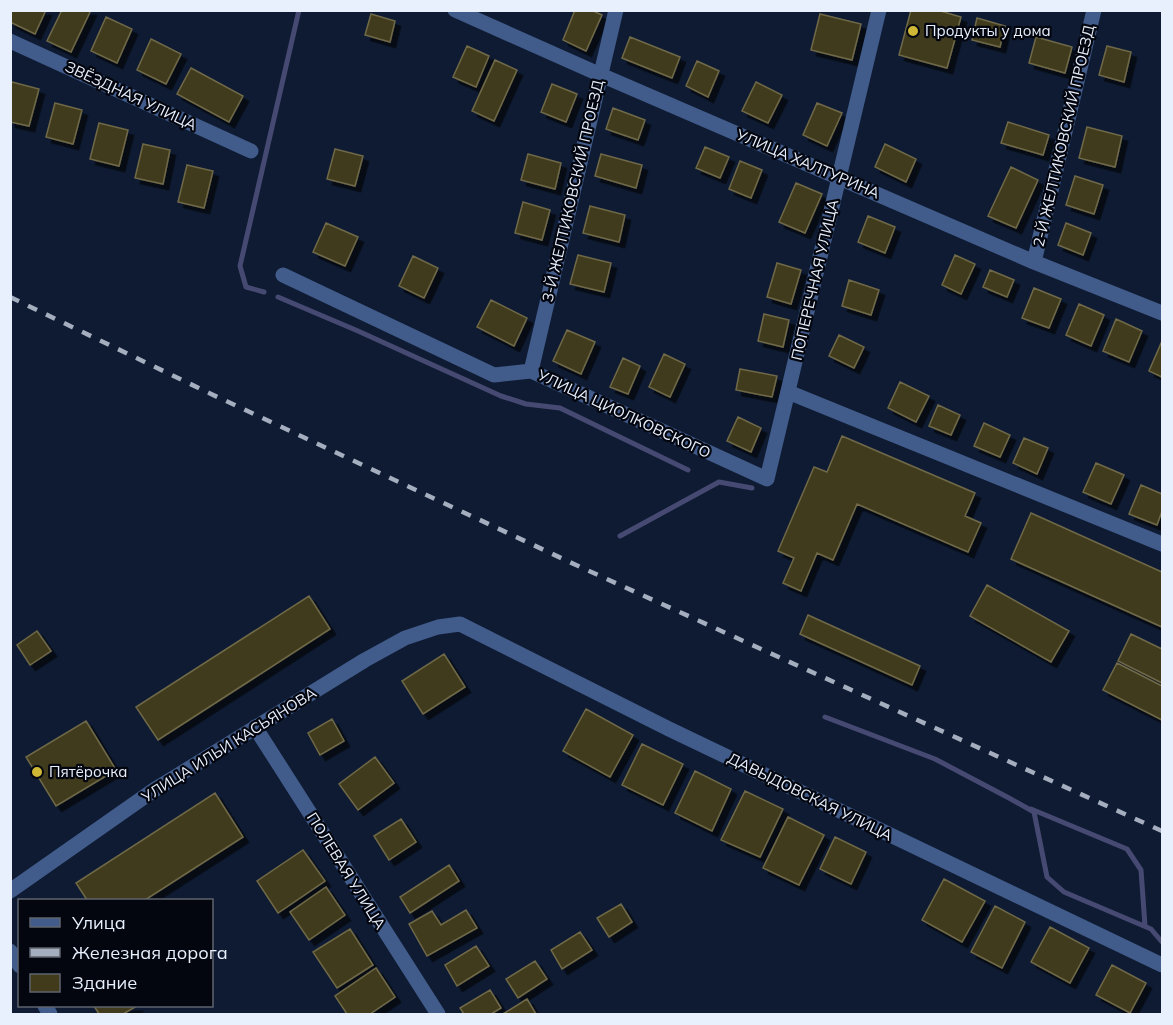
<svg xmlns="http://www.w3.org/2000/svg" width="1173" height="1025" font-family="Mulish,sans-serif">
	<style>
		.lines { fill: none; stroke-linecap: round; stroke-linejoin: round }
		.stream { stroke: #464a72; stroke-width: 5 }
		.building { fill: #413b1c; stroke: #6f6948; stroke-width: 1.5; filter: url(#shadow) }
		.minor { stroke: #415b8a; stroke-width: 15 }
		.rail { stroke: #a4aebe; stroke-width: 4.5; stroke-dasharray: 10 10; stroke-linecap: butt }
		.poi-dot { fill: #d0b837; stroke: #03060f; stroke-width: 2 }
		.labels { text-anchor: middle; stroke-width: 4.5; stroke-linejoin: round; paint-order: stroke }
		.poi-label { font-size: 15px; fill: #e8f0fd; stroke: #03060f; text-anchor: start }
		.street-label { font-size: 15px; fill: #e8f0fd; stroke: #03060f }
	</style>
	<defs>
		<filter id="shadow"><feDropShadow dx="5.5" dy="5.5" stdDeviation="0" flood-color="#0009"/></filter>
	</defs>
	<rect width="100%" height="100%" fill="#0e1b32"/>
	<g class="lines">
		<path class="stream" d="M264,292l-18,-5 -6,-21 59,-256
			M278,297l80,34 143,65 25,8 34,4 128,62
			M620,536l99,-54 33,6
			M825,717l110,42 74,39 25,14 13,65 17,15 87,37 11,13
			M1031,809l96,40 14,21 4,56"/>
	</g>
	<path class="building" d="M11,10h35l-11,24 -25,-12z
		M62,10h29l-20,42 -24,-11z
		M575,10h16l11,5 -16,36 -23,-11z
		M911,10h26l24,7 -14,51 -48,-13z
		M371,14l24,7 -5,21 -25,-7z
		M820,14l41,10 -9,36 -41,-10z
		M106,17l26,12 -15,34 -26,-12z
		M977,18l28,8 -5,21 -28,-7z
		M630,37l50,20 -8,21 -50,-20z
		M1036,37l36,10 -7,26 -36,-10z
		M151,39l30,15 -15,30 -29,-14z
		M467,46l22,10 -13,31 -23,-10z
		M1107,46l24,6 -7,30 -25,-7z
		M495,60l22,10 -23,51 -22,-10z
		M697,61l22,10 -11,26 -22,-11z
		M191,68l52,28 -14,26 -52,-28z
		M12,82l27,7 -10,37 -19,-4v-34z
		M756,82l26,13 -14,28 -26,-12z
		M552,84l25,10 -11,28 -25,-10z
		M55,103l27,7 -9,34 -27,-7z
		M817,103l25,10 -15,33 -24,-11z
		M613,108l32,12 -7,20 -32,-11z
		M1008,122l41,13 -6,20 -42,-12z
		M99,123l29,7 -9,36 -29,-7z
		M1087,127l35,9 -7,31 -36,-9z
		M143,144l27,6 -7,34 -28,-6z
		M885,144l31,15 -10,23 -31,-15z
		M705,147l24,10 -9,21 -24,-10z
		M335,149l28,7 -8,30 -28,-7z
		M528,154l33,9 -6,26 -34,-9z
		M601,154l41,11 -6,23 -41,-12z
		M740,161l22,9 -11,28 -22,-9z
		M187,165l26,6 -9,37 -26,-6z
		M1011,167l27,13 -22,48 -28,-12z
		M1075,176l28,9 -9,29 -28,-9z
		M796,183l26,11 -17,39 -26,-11z
		M523,202l27,8 -8,30 -27,-7z
		M590,206l35,9 -6,27 -36,-9z
		M868,216l27,11 -10,26 -27,-11z
		M326,223l32,14 -13,29 -32,-14z
		M1066,223l25,10 -8,22 -25,-10z
		M578,255l33,8 -7,29 -34,-8z
		M955,255l20,9 -14,30 -19,-9z
		M413,256l25,12 -14,30 -25,-12z
		M777,263l24,7 -10,34 -24,-7z
		M990,270l24,10 -7,17 -24,-10z
		M849,280l30,10 -8,25 -29,-9z
		M1034,288l27,11 -12,29 -27,-10z
		M491,300l36,18 -13,28 -37,-19z
		M1079,304l25,11 -13,31 -25,-11z
		M764,314l25,6 -6,27 -25,-6z
		M1116,319l26,12 -13,31 -26,-11z
		M567,330l28,12 -14,32 -28,-13z
		M839,335l25,12 -10,21 -25,-12z
		M1162,341v36l-13,-6z
		M664,354l21,10 -15,33 -21,-10z
		M623,358l17,8 -12,28 -18,-7z
		M740,369l37,7 -5,21 -36,-7z
		M900,382l29,14 -13,26 -28,-14z
		M938,405l22,10 -9,20 -22,-9z
		M738,417l23,11 -10,24 -24,-11z
		M984,423l26,12 -10,22 -26,-11z
		M842,436l133,57 -10,23 16,7 -13,29 -111,-48 -24,56 -16,-7 -16,38 -18,-8 11,-25 -16,-7 36,-84 13,5z
		M1024,438l24,10 -11,26 -24,-11z
		M1096,463l28,12 -13,29 -28,-12z
		M1141,485l21,9v17l-5,14 -28,-11z
		M1031,513l131,59v55l-151,-68z
		M987,585l82,46 -18,31 -81,-46z
		M309,596l21,33 -172,111 -22,-33z
		M808,615l112,51 -8,19 -112,-51z
		M37,631l14,20 -21,14 -13,-20z
		M1131,634l31,15v34l-44,-22z
		M444,654l21,33 -42,27 -21,-33z
		M1117,663l45,23v34l-59,-30z
		M586,709l47,26 -23,42 -47,-26z
		M332,719l12,22 -24,14 -12,-22z
		M86,721l30,49 -60,36 -30,-49z
		M642,744l41,20 -20,41 -41,-20z
		M375,757l19,26 -36,27 -19,-26z
		M695,771l36,18 -19,42 -37,-18z
		M745,791l38,18 -23,48 -39,-17z
		M215,793l28,44 -98,63h-58l-11,-17z
		M788,817l36,18 -25,50 -36,-17z
		M401,819l15,23 -27,18 -15,-24z
		M835,837l31,15 -15,32 -31,-15z
		M303,850l22,31 -47,32 -21,-32z
		M449,865l10,16 -49,32 -10,-16z
		M944,879l41,22 -23,41 -40,-22z
		M326,887l19,28 -36,25 -19,-28z
		M621,904l11,18 -23,15 -12,-19z
		M995,906l30,16 -23,46 -31,-16z
		M466,910l11,18 -50,28 -18,-32 23,-13 9,14z
		M1050,927l39,21 -19,35 -39,-21z
		M350,929l23,36 -36,23 -24,-36z
		M580,932l12,18 -30,19 -11,-19z
		M476,946l13,20 -32,20 -12,-21z
		M535,961l12,18 -29,19 -12,-19z
		M1112,965l34,18 -16,30 -34,-18z
		M376,968l19,29 -25,17h-23l-12,-18z
		M490,990l11,18 -10,6h-27l-4,-6z
		M527,999l9,15h-33z
		M94,1006h43l-14,8h-24z"/>
	<g class="lines">
		<path class="minor" d="M455,10l146,65 433,187 128,51
			M10,41l241,110
			M1034,262l60,-252
			M283,275l211,100 37,-4 236,108 112,-469
			M531,371l85,-361
			M788,392l374,152
			M255,727l183,287
			M10,891l144,-101 211,-130 40,-22 33,-11 22,-3 209,105 493,236
			M10,951l10,15
			M45,1006l5,8"/>
		<path class="rail" d="M10,297l199,96 367,172 586,266"/>
	</g>
	<g class="poi-dot">
		<circle cx="913" cy="31" r="6"/>
		<circle cx="37" cy="772" r="6"/>
	</g>
	<g class="labels">
		<g class="poi-label">
			<text x="925" y="36">Продукты у дома</text>
			<text x="49" y="777">Пятёрочка</text>
		</g>
		<g class="street-label">
			<text transform="translate(131 96) rotate(25)" y="5">ЗВЁЗДНАЯ УЛИЦА</text>
			<text transform="translate(1064 136) rotate(-77)" y="5">2-Й ЖЕЛТИКОВСКИЙ ПРОЕЗД</text>
			<text transform="translate(808 164) rotate(23)" y="5">УЛИЦА ХАЛТУРИНА</text>
			<text transform="translate(573 191) rotate(-77)" y="5">3-Й ЖЕЛТИКОВСКИЙ ПРОЕЗД</text>
			<text transform="translate(815 280) rotate(-77)" y="5">ПОПЕРЕЧНАЯ УЛИЦА</text>
			<text transform="translate(624 414) rotate(25)" y="5">УЛИЦА ЦИОЛКОВСКОГО</text>
			<text transform="translate(229 745) rotate(-32)" y="5">УЛИЦА ИЛЬИ КАСЬЯНОВА</text>
			<text transform="translate(810 797) rotate(26)" y="5">ДАВЫДОВСКАЯ УЛИЦА</text>
			<text transform="translate(346 871) rotate(58)" y="5">ПОЛЕВАЯ УЛИЦА</text>
		</g>
	</g>
	<rect width="1173" height="1025" fill="none" stroke="#e8f0fd" stroke-width="24"/>
	<rect x="18" y="899" width="195" height="108" fill="#03060f" stroke="#5f646e" stroke-width="1.5"/>
	<rect x="30" y="918" width="30" height="9" fill="#415b8a" stroke="#5f646e" stroke-width="1.5"/>
	<text x="72" y="929" font-size="18" fill="#e8f0fd">Улица</text>
	<rect x="30" y="948" width="30" height="9" fill="#a4aebe" stroke="#5f646e" stroke-width="1.5"/>
	<text x="72" y="959" font-size="18" fill="#e8f0fd">Железная дорога</text>
	<rect x="30" y="974" width="30" height="18" fill="#413b1c" stroke="#5f646e" stroke-width="1.5"/>
	<text x="72" y="989" font-size="18" fill="#e8f0fd">Здание</text>
</svg>
